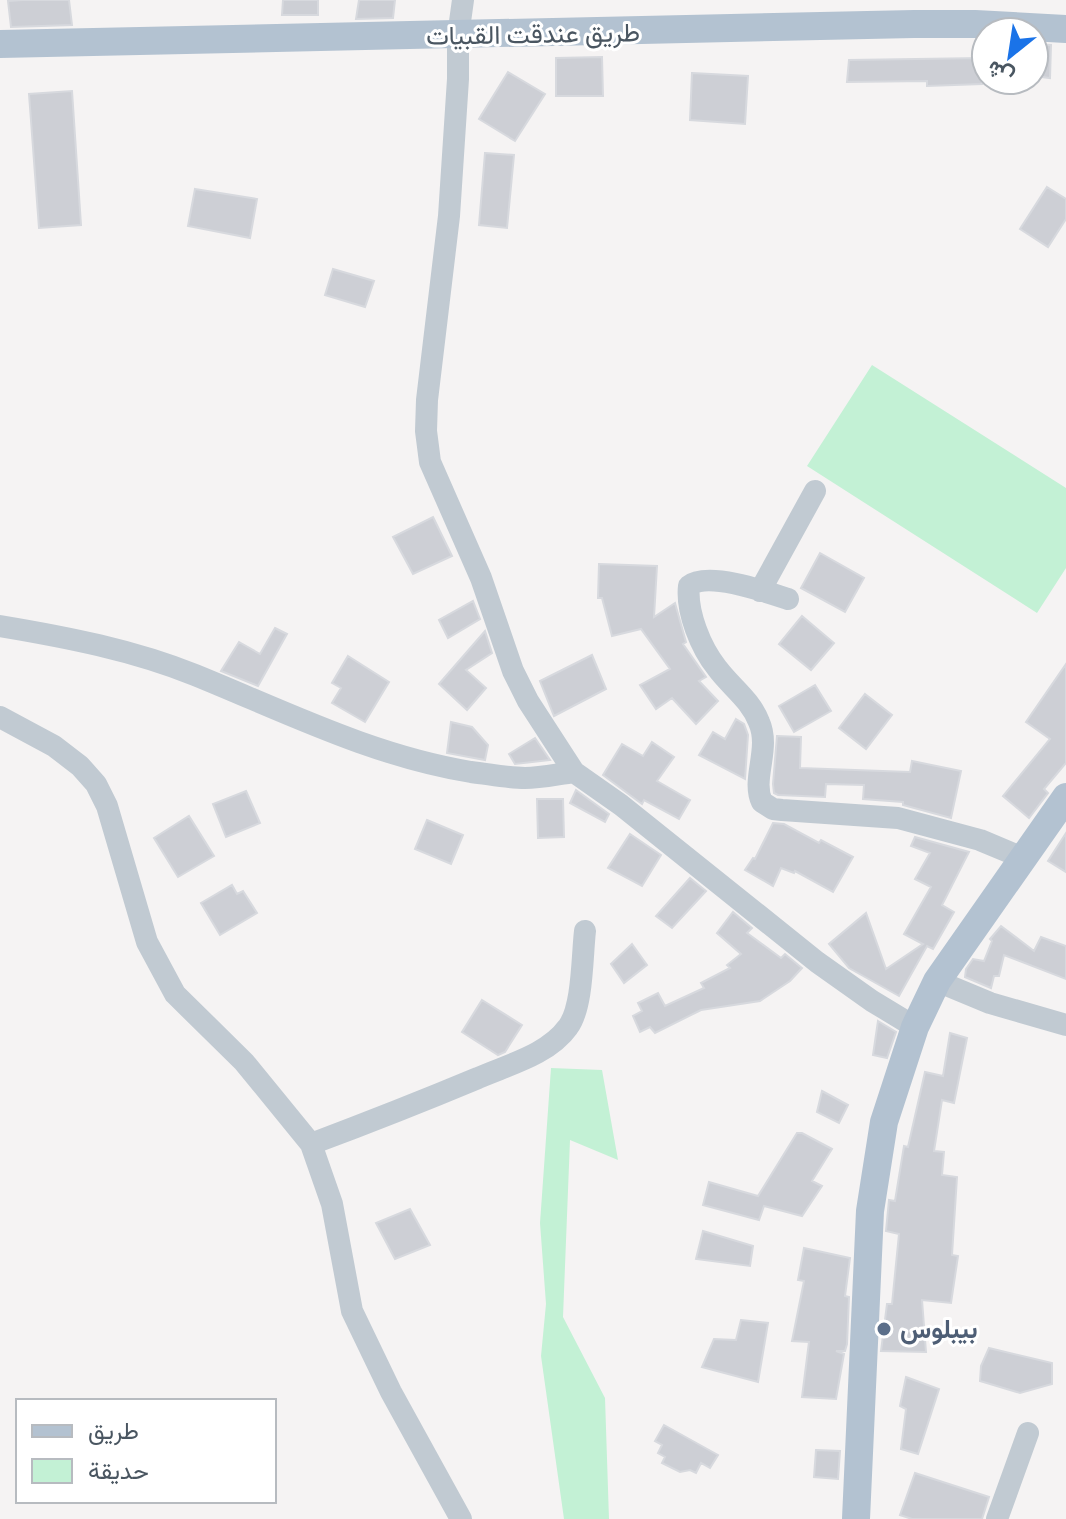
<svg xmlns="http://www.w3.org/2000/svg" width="1066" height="1519" font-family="Karla,Vazirmatn,sans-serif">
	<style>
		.green { fill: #c3f1d5 }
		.building { fill: #cdcfd5; stroke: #d7d9de; stroke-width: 2 }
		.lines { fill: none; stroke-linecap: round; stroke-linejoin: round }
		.minor { stroke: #c1cad2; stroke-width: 22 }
		.major { stroke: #b3c2d1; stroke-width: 28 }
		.service-dot { fill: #5c6f8a; stroke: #fff; stroke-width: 3 }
		.labels { text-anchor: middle; stroke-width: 6; stroke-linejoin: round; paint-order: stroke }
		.street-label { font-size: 26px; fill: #4a5661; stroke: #fff }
		.service-label { font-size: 26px; font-weight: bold; fill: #4e5e75; stroke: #fff; text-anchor: start }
	</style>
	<rect width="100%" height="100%" fill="#f5f3f3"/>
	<path class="green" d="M872,365l194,123v80l-29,45 -230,-147z
		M551,1068l51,2 16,90 -48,-20 -7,177 42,81 4,121h-45l-23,-163 5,-52 -6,-81z"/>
	<path class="building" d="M22,0h47l3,25 -61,2 -3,-26z
		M283,0h35v15h-36z
		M359,0h36l-2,18 -37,1z
		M1034,44l17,1 -1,33 -16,-2z
		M602,57l1,39h-47v-38z
		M982,58v26l-55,2v-5l-80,1 2,-22z
		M508,72l37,22 -30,47 -36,-22z
		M692,73l56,3 -3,48 -55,-4z
		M72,91l9,134 -42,3 -10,-134z
		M485,153l29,2 -7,73 -28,-3z
		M1047,187l19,12v20l-18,28 -28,-18z
		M195,189l62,10 -7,39 -62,-12z
		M333,269l41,12 -9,26 -40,-12z
		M433,517l19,39 -39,18 -20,-37z
		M820,553l44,25 -19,34 -44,-24z
		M599,564l58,2 -3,51 21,-14 11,39 -3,2 23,33 -7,4 19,20 -22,23 -24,-26 -16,11 -16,-24 30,-16 -29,-40 -29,7 -10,-38h-4z
		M473,601l7,18 -32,19 -9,-18z
		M802,616l32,27 -23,27 -32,-26z
		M275,628l12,6 -29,52 -37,-15 18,-29 21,12z
		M485,631l7,22 -26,17 20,18 -19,22 -28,-26z
		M592,655l14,34 -52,27 -14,-35z
		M348,656l41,26 -24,40 -33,-19 9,-15 -9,-5z
		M1066,664v99l-22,26 4,4 -19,25 -26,-22 47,-57 -24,-17z
		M815,685l16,26 -37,21 -15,-26z
		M865,694l27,21 -26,34 -27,-21z
		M736,719l8,5 4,11 -3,44 -46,-24 14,-23 12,7z
		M451,722l21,5 16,18 -3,15 -38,-7z
		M777,736l24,1 -1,31 110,4 2,-11 49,10 -10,47 -48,-13v-3l-40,-3 1,-14 -38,-1 -1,13 -47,-2 -4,-2 -1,-9z
		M535,738l15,22 -35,4 -6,-10z
		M652,742l22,15 -17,24 33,19 -11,19 -35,-19 -2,4 -39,-29 19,-31 21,12z
		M576,790l33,24 -4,8 -35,-19z
		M246,791l14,32 -34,14 -13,-33z
		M537,799h26l1,38 -26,1z
		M189,816l25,40 -36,21 -24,-39z
		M427,820l36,15 -12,29 -36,-15z
		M773,823l11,1 35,19 2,-3 32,17 -20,35 -38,-21 -1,2 -13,-5 -8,18 -28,-16 8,-12 2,1z
		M1066,833v39l-18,-11z
		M630,834l31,21 -19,31 -34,-18z
		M915,837l54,15 -27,53 12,7 -21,37 -6,-3 -28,50 -50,-28 -20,-24 37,-31 20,56 37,-25 -19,-10 27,-47 -16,-8 15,-26 -19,-7z
		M690,878l16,13 -34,37 -16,-12z
		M232,885l5,9 6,-3 14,22 -37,22 -19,-32z
		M733,912l19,16 -5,5 34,25 4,-4 17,14 -12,13 -30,20 -59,9 -46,23 -5,-6 -10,5 -7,-16 9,-5 -4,-8 20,-10 7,13 39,-18 -3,-5 29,-15 -3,-3 14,-11 -24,-21z
		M1001,926l33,25 7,-14 25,9v33l-62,-24 -5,21h-5l-3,12 -26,-11 1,-8 7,-10 11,2 8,-20 -2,-2z
		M632,944l15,21 -23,18 -13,-19z
		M482,1000l40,25 -17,27 -7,3 -36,-23z
		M878,1021l18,11 -9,26 -14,-3z
		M950,1033l17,5 -13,65 -12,-3 -8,51 10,1 -2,23 15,2 -5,78 6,1 -7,47 -29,-3 4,52 -45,-1 6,-47h5l7,-70 -13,-3 3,-31 6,1 9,-55 4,1 17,-75 18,4z
		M822,1091l26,14 -9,18 -22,-11z
		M797,1133h5l30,16 -20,32 10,5 -20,30 -38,-10 -5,14 -56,-15 6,-23 49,14z
		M410,1209l20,36 -35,14 -19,-36z
		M703,1231l50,15 -3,20 -54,-7z
		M804,1248l46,10 -5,38 4,1 -2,47 -2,7h-9l8,3 -8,45 -34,-2 7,-55 -17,-1 12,-60 -6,-1z
		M741,1320l27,3 -10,59 -56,-15 12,-28 22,1z
		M989,1348l63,15v21l-32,9 -40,-12 1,-15z
		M906,1377l33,12 -21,65 -17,-5 5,-40 -6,-3z
		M664,1425l54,30 -8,13 -9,-5 -5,10 -6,-3 -10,2 -18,-9 3,-6 -7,-4 4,-8 -7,-4z
		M816,1450l24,1 -2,28 -24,-2z
		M915,1473l74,24 -7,22h-70l-12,-4z"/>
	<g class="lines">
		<path class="minor" d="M463,0l-5,36v43l-9,137 -22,184 -1,31 4,31 51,116 32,93 15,30 46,71 47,33 196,157 55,39 43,26
			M760,591l55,-100
			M788,599c-21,-7 -81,-28 -99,-13 -3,26 12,62 28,82 14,19 33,31 42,54 12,27 -8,57 3,80l11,7 9,1 116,8 82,22 43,18
			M0,626c66,11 133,24 195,49 91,37 178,81 276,97 18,2 36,6 54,6 16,0 33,-4 49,-6
			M0,717l54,29 26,20 16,18 11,22 40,136 28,52 69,68 67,82 21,60 20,107 39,81 70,127
			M937,981l53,22 76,22
			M311,1144c56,-21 112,-43 167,-66 29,-13 70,-23 90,-51 15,-20 14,-71 17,-96
			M997,1519l31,-86"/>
		<path class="major" d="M0,44l914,-20h61l91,5
			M856,1519l14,-308 14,-89 31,-95 22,-46 129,-184"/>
	</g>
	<circle class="service-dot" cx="884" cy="1329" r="8"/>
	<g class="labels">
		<g class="street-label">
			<text transform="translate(533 34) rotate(-1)" y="9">طريق عندقت القبيات</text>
		</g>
		<g class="service-label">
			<text x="900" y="1338">بيبلوس</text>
		</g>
	</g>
	<rect x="16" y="1399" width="260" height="104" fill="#ffffff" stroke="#b7bbc0" stroke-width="2"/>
	<rect x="32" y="1425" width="40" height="12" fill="#b3c2d1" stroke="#b7bbc0" stroke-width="2"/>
	<text x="88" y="1439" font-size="24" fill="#4a5661">طريق</text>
	<rect x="32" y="1459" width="40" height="24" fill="#c3f1d5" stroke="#b7bbc0" stroke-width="2"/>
	<text x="88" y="1479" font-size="24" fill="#4a5661">حديقة</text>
	<g transform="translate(1010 56) rotate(210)"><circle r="38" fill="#ffffff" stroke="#b7bbc0" stroke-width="2"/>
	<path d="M0-6L14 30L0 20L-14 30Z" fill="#1a73e8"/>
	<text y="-12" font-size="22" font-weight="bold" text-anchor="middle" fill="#4a5661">ش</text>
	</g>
</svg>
